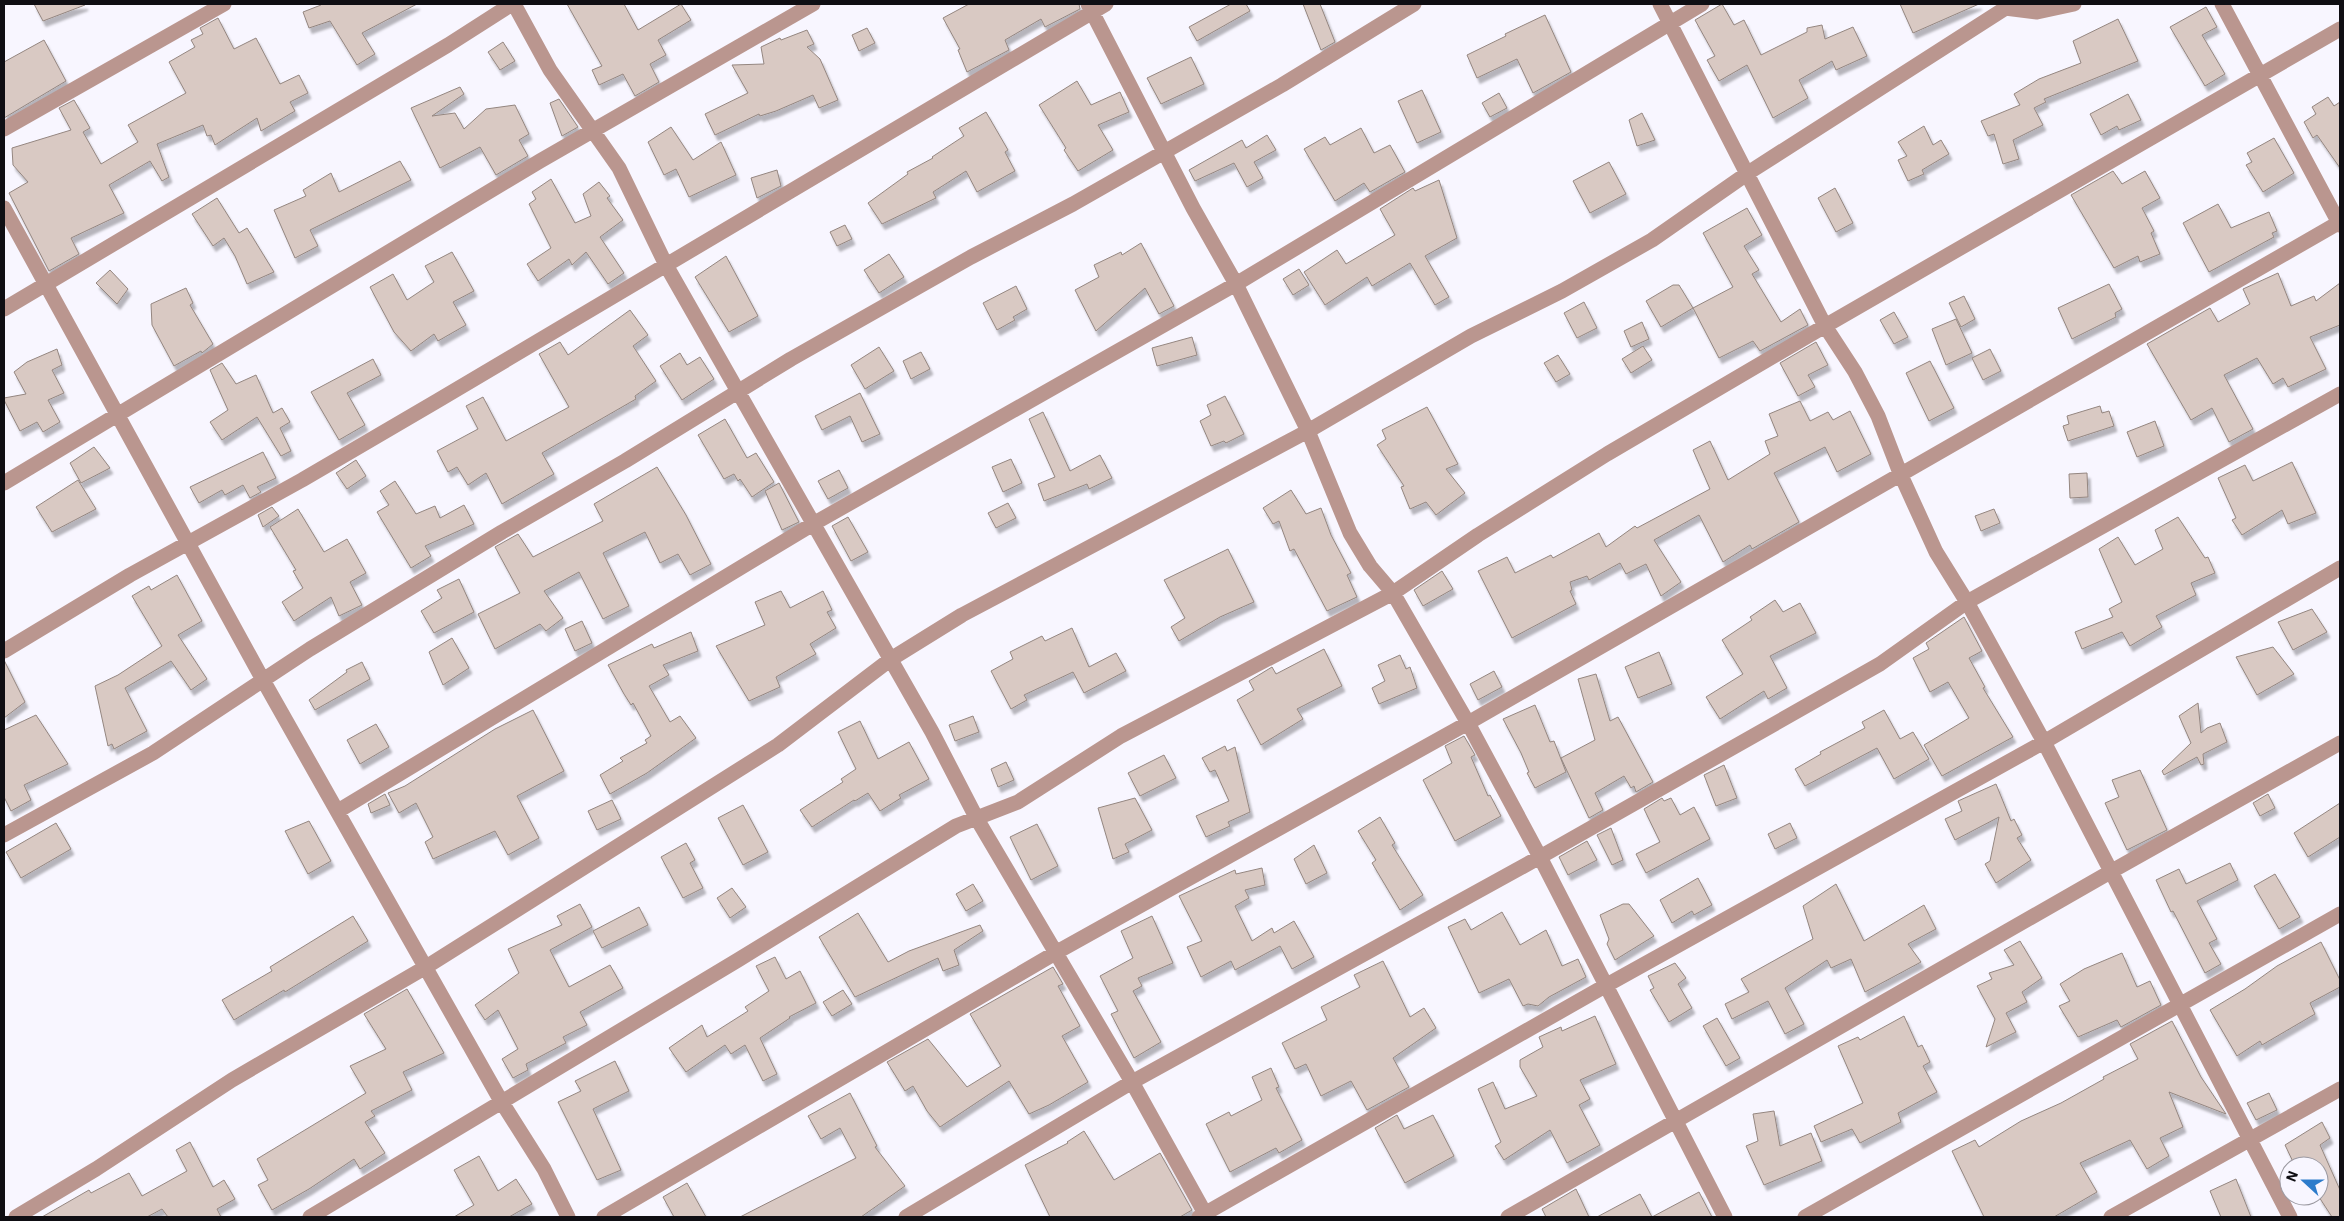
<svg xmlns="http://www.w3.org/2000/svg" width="2344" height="1221" font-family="'IBM Plex Sans',sans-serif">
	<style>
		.building { fill: #d9c9c3; stroke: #948680; filter: url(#shadow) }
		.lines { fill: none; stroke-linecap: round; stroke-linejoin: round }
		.street { stroke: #ba968f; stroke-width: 15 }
	</style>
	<defs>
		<filter id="shadow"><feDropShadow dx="3" dy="5.5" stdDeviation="1" flood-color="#0004"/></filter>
	</defs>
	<rect width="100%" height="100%" fill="#f8f6ff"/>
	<path class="building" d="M34,4h51v1l-42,16z
		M320,4h97l-55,29 13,21 -18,11 -27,-44 -21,7 -6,-16 18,-7z
		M567,4h57l14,26 43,-26 10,16 -33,20 8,15 -16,9 9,18 -24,14 -12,-22 -24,11 -7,-15 10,-4z
		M969,4h110l1,5 -35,18 -4,-8 -36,21 4,10 -42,22 -9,-22 2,-1 -17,-31z
		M1231,4h15l4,7 -53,30 -8,-14z
		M1303,4h17l15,38 -14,8z
		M1722,4l12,21 10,-5 17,35 46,-23v-4l15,-3 3,14 28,-12 14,29 -31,14 -4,-9 -33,19 9,18 -35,20 -26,-53 -28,16 -12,-21 8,-4 -20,-36z
		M1900,4h79l-66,29z
		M2206,7l11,20 -15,8 23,39 -20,12 -35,-59z
		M1545,15l26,57 -38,21 -16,-34 -40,19 -10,-23 39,-19 -1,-2z
		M218,18l16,31 22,-11 24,46 19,-9 9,18 -18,9 5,9 -34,20 -4,-13 -42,27 -4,-10 -4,1 -4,-11 -46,19 12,33 -7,4 -12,-20 -41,24 15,28 -53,25 8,16 -30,17 -40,-78 19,-11 -15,-17 -1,-17 59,-18 -12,-22 15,-8 16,28 -7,4 18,32 37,-22 -10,-17 58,-32 -17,-31 26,-15 -4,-7 12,-6 -3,-6z
		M2118,19l20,42 -94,38 2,3 -12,6 9,17 -30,15 6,19 -16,5 -9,-30 -6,2 -7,-15 39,-16 -6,-11 25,-15 42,-16 -8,-22z
		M867,28l8,15 -16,8 -7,-16z
		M807,30l7,14 -7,3 13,12 18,41 -19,8 -6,-13 -37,16 -16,5 -1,-2 -44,21 -10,-21 43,-21 -16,-28 32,-1 -3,-17 19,-9 1,2z
		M44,40l22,41 -62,37v-56z
		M503,42l12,19 -15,9 -12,-18z
		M1191,57l13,27 -43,20 -14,-26z
		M1077,81l14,24 29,-13 9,20 -31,13 15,25 -35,21 -14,-21 2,-2 -27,-43z
		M460,87l4,7 -32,22 23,-3 9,16 22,-20 29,-4 14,29 -10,6 9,16 -32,19 -16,-28 -40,21 -29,-60z
		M1422,90l19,42 -24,11 -19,-42z
		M1499,93l8,15 -17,9 -8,-14z
		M2128,94l13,26 -22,10 -2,-4 -16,9 -11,-21z
		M2328,97l6,9 6,-4v66l-23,-33 -4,3 -9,-16 12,-8 -4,-7z
		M559,99l19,28 -16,9 -12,-33z
		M986,112l22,38 -3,2 10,19 -38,21 -11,-21 -33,21 3,6 -54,26 -14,-21 40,-29 -1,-2 26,-14 -1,-1 32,-21 -5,-8z
		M1642,113l13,27 -18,6 -8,-26z
		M1924,126l9,19 8,-5 8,14 -27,16 2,4 -16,7 -10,-21 9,-4 -9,-14z
		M671,127l22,33 28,-18 15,33 -47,22 -13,-28 -12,6 -16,-33z
		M1361,128l13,25 16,-8 15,27 -35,20 -6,-9 -29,18 -31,-52 21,-12 5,8z
		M1267,135l9,15 -22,12 9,16 -16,9 -13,-24 -39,18 -6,-11 53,-30 4,8z
		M2274,138l20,35 -31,19 -17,-27 6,-3 -5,-9z
		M400,161l11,19 -101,50 8,16 -23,12 -21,-48 32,-14 -3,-6 28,-17 8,19z
		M1609,162l17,32 -36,19 -17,-32z
		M777,170l4,16 -24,12 -6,-20z
		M2113,171l9,13 23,-13 15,27 -18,10 12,23 -3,2 9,21 -20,8 -2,-6 -24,12 -43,-73z
		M551,179l24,44 16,-7 -8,-22 16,-12 11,14 -3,2 16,22 -23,17 24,36 -16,11 -22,-32 -14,13 -3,-6 -31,22 -11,-17 24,-16 -22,-44 7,-5 -4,-7z
		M1439,180l18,58 -32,18 24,41 -14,8 -25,-42 -38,23 -5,-9 -42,28 -21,-33 33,-22 9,14 49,-29 -15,-26 33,-21 2,3z
		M1835,188l18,35 -17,9 -18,-34z
		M217,198l22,35 8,-5 27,44 -27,12 -12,-28 -11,-18 -11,8 -21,-32z
		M2218,204l13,24 38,-16 8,19 -5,2 2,4 -65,35 -26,-49z
		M1747,208l15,27 -18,11 15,24 -7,4 29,48 19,-13 8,16 -48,26 -7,-10 -34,17 -26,-50 40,-21 -30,-54z
		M845,225l7,14 -15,7 -7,-14z
		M1141,243l33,63 -15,8 -14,-26 -49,43 -21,-41 24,-13 -5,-12 27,-13 1,3z
		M452,252l22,39 -21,11 13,23 -28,16 -4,-7 -23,17 -17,-19 -24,-45 23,-13 14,26 27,-18 -9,-16z
		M889,254l15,23 -25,16 -15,-23z
		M726,256l32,60 -29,16 -34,-55z
		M1299,269l10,16 -16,10 -10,-16z
		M110,270l18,19 -11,15 -21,-21z
		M2278,273l13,33 23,-10 2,5 24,-18v42l-30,12 16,32 -38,18 -5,-9 -10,6 -16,-26 -33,17 29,54 -24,13 -17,-34 -21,12 -44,-76 63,-36 8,14 32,-18 -7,-15z
		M2109,284l13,25 -7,4 1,4 -44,22 -14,-31z
		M1673,285h6l14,23 -32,19 -15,-26z
		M1016,286l11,23 -14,8 2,3 -18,10 -14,-27z
		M186,288l7,15 -3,2 23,39 -11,9 -1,-2 -27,15 -22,-41 -1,-21z
		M1964,296l11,23 -14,8 -12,-24z
		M1584,302l13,26 -20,10 -13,-25z
		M630,310l18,25 -15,11 23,35 -21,15 1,3 -94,54 12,21 -52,30 -16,-31 -18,12 -11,-18 -9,5 -11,-21 41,-22 -12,-23 17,-9 23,44 63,-34 -30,-53 21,-12 8,13z
		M1894,312l14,25 -14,7 -14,-24z
		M1956,319l16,34 -26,12 -14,-36z
		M1642,322l7,17 -18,8 -7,-16z
		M1192,337l5,18 -40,11 -5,-18z
		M1816,342l12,23 -20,10 7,12 -17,9 -18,-33z
		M1643,346l9,14 -21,13 -9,-14z
		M879,347l15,24 -29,18 -14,-24z
		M57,349l5,16 -10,5 12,23 -16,7 12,22 -17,10 -6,-10 -17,9 -16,-31v-2l22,-4 -12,-22 13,-10z
		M1990,349l11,22 -18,9 -11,-22z
		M921,352l9,17 -19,10 -8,-18z
		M680,353l7,12 13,-8 14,22 -32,21 -22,-34z
		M1558,355l12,19 -14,8 -12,-19z
		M373,359l8,16 -34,18 18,32 -26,15 -28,-48z
		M1930,361l24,47 -25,13 -23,-48z
		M222,363l14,21 20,-9 17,38 9,-5 8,14 -10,6 11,23 -10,5 -24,-39 -35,23 -12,-18 18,-12 -18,-40z
		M860,393l20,41 -18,8 -12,-26 -28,14 -7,-14z
		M1225,396l19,38 -18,9 -2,-2 -13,5 -11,-25 11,-6 -4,-10z
		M1800,401l10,20 18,-9 5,8 17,-9 21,43 -34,18 -12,-25 -51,26 25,49 -47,27 -2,-4 -27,17 -24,-47 -45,25 27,42 -20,14 -15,-32 -20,10 -6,-11 -31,17 -2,-4 -17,6 2,8 -2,1 6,13 -64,34 -34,-67 29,-14 8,16 36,-18 2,3 46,-25 7,14 29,-21 2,2 73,-39 -17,-39 17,-9 18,39 42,-26 -5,-13 13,-5 -9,-22z
		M2100,406l2,7 7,-2 5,15 -46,15 -5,-15 6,-2 -2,-8z
		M1427,407l31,57 -12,5 19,24 -29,22 -10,-13 -16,7 -9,-22 3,-1 -27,-41 9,-6 -4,-9z
		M1043,412l27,59 30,-16 12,23 -23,11 -2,-5 -43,17 -6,-17 17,-7 -26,-58z
		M725,419l22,39 9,-5 18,29 -22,15 -12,-18 -2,2 -4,-7 -10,5 -26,-44z
		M2155,421l9,25 -27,11 -10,-25z
		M94,447l16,21 -29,15 -11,-20z
		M263,452l13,26 -19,9 4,5 -11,6 -7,-13 -18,10 -3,-5 -23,13 -9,-16z
		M1011,459l11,24 -19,9 -11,-25z
		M356,460l10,16 -19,13 -11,-16z
		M2292,462l24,51 -28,11 -6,-14 -40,25 -10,-15 4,-2 -18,-40 27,-13 8,16z
		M657,467l29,48 25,49 -21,11 -12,-21 -18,9 -15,-31 -42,21 26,53 -26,13 -24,-47 -35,19 19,27 -17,13 -6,-7 -45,25 -17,-35 42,-21 -25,-46 23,-13 15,23 70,-36 -9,-17z
		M839,470l9,18 -20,11 -10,-18z
		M2087,473l1,24 -18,1 -1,-24z
		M78,480l18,29 -44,23 -16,-25z
		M395,481l21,33 19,-8 5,12 24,-13 10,19 -49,22 6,10 -20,12 -34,-56 12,-7 -9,-14z
		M779,483l20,39 -17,8 -17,-39z
		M1291,490l15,24 15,-6 10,27 20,38 -4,2 10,22 -30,14 -33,-62 -4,2 -11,-30 -6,3 -10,-16z
		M1008,503l8,15 -20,10 -8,-15z
		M272,507l7,9 -16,11 -5,-12z
		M298,509l26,43 23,-13 19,34 -16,9 12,23 -23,11 -8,-19 -37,24 -12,-19 21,-14 -10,-17 3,-1 -26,-43z
		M1994,509l6,14 -19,8 -6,-15z
		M848,517l20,35 -17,9 -19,-35z
		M2178,517l27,41 3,-1 7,16 -24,10 5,12 -40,21 6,11 -32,19 -8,-14 -40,17 -7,-17 38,-15 -4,-8 13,-7 -23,-53 19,-12 17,28 28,-16 -8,-19z
		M1228,549l26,53 -34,15 -41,24 -8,-14 14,-9 -21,-38z
		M1442,571l11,18 -30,17 -9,-16z
		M177,575l25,46 -24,14 29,44 -16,11 -20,-29 -46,27 22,43 -33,18 -2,-5 -4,2 -13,-60 23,-11 44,-29 -30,-50 17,-10 2,4z
		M459,579l15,33 -40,21 -13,-22 21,-13 -5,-8z
		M781,591l9,17 33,-17 9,19 -5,2 9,16 -26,16 6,10 -40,23 4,10 -31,14 -33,-55 49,-21 -10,-23z
		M1775,600l8,12 17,-9 16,30 -46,23 17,32 -19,11 -4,-8 -44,28 -14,-22 37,-23 -21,-34 30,-20 -2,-3z
		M2312,609l15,23 -34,18 -15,-28z
		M1964,617l18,34 -13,7 16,29 -2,1 30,49 -71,39 -18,-31 45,-27 -21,-36 -18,10 -17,-34 16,-9 -3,-6z
		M582,621l10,22 -17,8 -10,-22z
		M1072,628l17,39 27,-14 10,18 -42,22 -11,-21 -49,23 3,5 -16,9 -20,-38 22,-12 -3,-7 32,-16 3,5z
		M691,632l7,19 -35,14 6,10 -20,11 21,36 10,-6 16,22 -49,35 -37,21 -10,-19 23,-14 -3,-3 27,-15 -2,-3 6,-4 -18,-33 -2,2 -7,-11 -16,-29 44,-21 2,4z
		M452,638l17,30 -26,17 -14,-33z
		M2273,647l21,27 -37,21 -21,-38z
		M1324,649l18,37 -45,23 6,10 -42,26 -24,-45 17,-10 -5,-9 23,-14 4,7z
		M1659,652l13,32 -34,14 -13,-31z
		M1400,655l6,14 4,-2 7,21 -38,16 -7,-16 13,-7 -7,-16z
		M4,660l21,42 -21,16z
		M362,662l8,17 -55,31 -6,-10 38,-28 -1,-2z
		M1494,671l8,16 -24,13 -8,-16z
		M1596,674l14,47 8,-4 35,65 -17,10 -2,-6 -3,2 -7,-12 -29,17 8,17 -14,8 -28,-60 34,-18 -17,-61z
		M2198,703l3,30 6,-5 13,-5 7,19 -24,12 1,10 -3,1 -4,-8 -33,18 -2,-4 29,-28 -12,-27z
		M1535,705l15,37 4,-1 12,31 -31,16 -8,-15 2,-1 -8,-19 -18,-34z
		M533,710l31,61 -47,25 22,42 -31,17 -13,-24 -62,28 -8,-17 8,-5 -17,-34 -17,10 -11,-20 17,-7 90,-57z
		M1884,710l16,29 13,-7 16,27 -35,20 -17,-31 -72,38 -10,-17 26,-15 -1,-2 45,-24 -3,-6z
		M36,715l32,49 -44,21 7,15 -20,11 -7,-14v-67z
		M973,716l6,16 -24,9 -6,-16z
		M860,721l18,38 31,-17 20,37 -30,16 2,3 -21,13 -12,-18 -13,8 -1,-1 -42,27 -12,-17 43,-28 -2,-3 15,-10 -18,-37z
		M376,724l13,23 -29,17 -13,-24z
		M1464,736l11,19 -4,2 17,39 2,-1 11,21 -46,25 -32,-61 29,-17 -7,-17z
		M1225,746l2,5 8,-4 15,65 -22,10 2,4 -24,11 -10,-21 33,-15 -14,-31 -5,2 -8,-14z
		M1164,755l12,23 -36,18 -12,-23z
		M1006,762l8,18 -16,7 -7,-18z
		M1724,765l13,33 -21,8 -12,-31z
		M2140,770l27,60 -40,20 -22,-47 14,-6 -7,-17z
		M1996,784l15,37 3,-2 8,16 -5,3 14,22 -35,23 -11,-19 5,-3 9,-44 -44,23 -10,-21 17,-8 -4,-10z
		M385,794l5,11 -19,8 -3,-9z
		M2268,794l7,14 -15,8 -7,-13z
		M1135,798l17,32 -27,14 4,8 -16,7 -15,-51z
		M1662,798l2,3 7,-3 9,17 14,-8 16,32 -64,34 -10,-19 24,-12 -16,-33z
		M612,800l9,19 -24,11 -9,-19z
		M2340,803v34l-32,20 -14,-24z
		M743,805l25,47 -25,13 -25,-47z
		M1380,817l15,26 -3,2 31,50 -23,15 -28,-47 4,-3 -18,-29z
		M309,821l22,40 -23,13 -23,-43z
		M56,823l15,26 -50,29 -15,-26z
		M1790,823l7,15 -22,11 -7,-15z
		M1037,824l21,42 -27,14 -21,-43z
		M1611,828l12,32 -11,5 -15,-30z
		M1587,841l10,19 -29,15 -9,-18z
		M686,843l9,17 -5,3 13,25 -20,10 -22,-41z
		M1314,845l13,28 -21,11 -12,-25z
		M2230,863l8,17 -41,21 20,38 -8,4 12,21 -16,9 -32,-62 -2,1 -15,-32 23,-11 7,15z
		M1262,868l3,17 -20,5 4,8 -14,8 17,35 20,-13 2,5 20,-12 20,36 -22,12 -12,-23 -45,24 -4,-9 -30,16 -14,-30 15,-6 -23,-45 56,-26 1,4z
		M2275,874l25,43 -21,12 -25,-43z
		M1698,878l14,27 -18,10 -2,-4 -20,12 -12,-23z
		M973,884l10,17 -17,10 -10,-17z
		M1836,884l28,57 60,-36 12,24 -28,15 13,18 -56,30 -14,-33 -20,9 -4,-8 -42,28 19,36 -19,10 -17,-33 -36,18 -7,-15 24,-12 -8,-13 72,-40 -10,-33z
		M732,888l14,19 -16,11 -13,-20z
		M580,904l12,23 -42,23 19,37 41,-22 13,23 -43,24 7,13 -24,12 3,6 -40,21 2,6 -15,8 -11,-19 16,-10 -20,-39 -13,10 -10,-15 44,-32 -11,-24 54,-24 -5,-9z
		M1623,904h6l25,32 -39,24 -8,-16 2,-5 -9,-24z
		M639,907l9,18 -46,23 -9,-17z
		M1502,912l18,33 26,-15 16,36 16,-7 8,18 -37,20 -11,9 -10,-2 -5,2 -14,-27 -30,14 -31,-66 17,-8 6,11z
		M858,913l30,49 21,-11 71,-26 3,6 -29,19 5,15 -16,6 -5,-13 -83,39 -36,-60z
		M353,916l15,25 -83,51 -1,-2 -50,30 -12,-20 50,-29 -2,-4z
		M1152,916l21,47 -35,15 4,8 -9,5 28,51 -27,16 -23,-44 7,-3 -18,-35 33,-18 -12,-27z
		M2020,941l22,37 -20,14 5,10 -21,11 10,19 -30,15 9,-28 -18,-33 15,-7 -3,-6 25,-8 -10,-15z
		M2321,942l19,38v7l-30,16 5,11 -53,31 -2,-4 -23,15 -27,-46 35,-21 32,-23z
		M2122,953l15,34 13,-6 11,24 -40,22 -4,-7 -39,17 -19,-31 11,-5 -10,-17 24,-15z
		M775,957l11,22 14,-8 16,32 -27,14 1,1 -30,20 17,36 -14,7 -18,-36 -14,9 -6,-9 -39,27 -17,-24 33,-23 5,12 41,-26 -3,-4 24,-16 -13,-25z
		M1383,961l27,56 14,-9 12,20 -43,30 16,29 -42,23 -16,-29 -30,15 -15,-32 -11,5 -13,-26 45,-23 -6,-13 39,-20 -6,-12z
		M1675,963l11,15 -8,6 14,24 -23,14 -19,-32 4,-2 -6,-12z
		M1053,967l10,17 -5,2 22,40 -18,10 26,46 -39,23 -20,9 -20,-33 -69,46 -13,-16 -14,-25 -8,5 -18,-29 41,-23 39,48 34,-21 -31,-52z
		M407,989l37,64 -41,19 9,18 -41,21 4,5 -10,6 20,31 -25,16 -6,-10 -45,30 -37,21 -14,-25 10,-5 -11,-21 109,-66 -16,-27 36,-17 -22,-35z
		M843,990l9,14 -20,12 -9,-14z
		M1595,1016l21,48 -36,16 10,19 -11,6 21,40 -33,18 -17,-33 -46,30 -9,-14 6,-4 -23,-53 15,-7 12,27 32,-13 -17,-29v-7l23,-13 -4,-10 22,-10 1,4z
		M1904,1016l14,31 4,-2 8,17 -7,4 14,26 -39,21 3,9 -41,21 -8,-14 -31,13 -7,-16 49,-23 -25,-57 20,-9 2,3z
		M1717,1018l23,40 -14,8 -23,-40z
		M2172,1021l29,56 25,37 -57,-22 14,35 -23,11 9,18 -22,13 -17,-29 -50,23 17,29 -43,25h-70l-32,-66 23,-11 4,7 42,-26 40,-18 43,-24 -1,-2 35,-18 -8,-15z
		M615,1061l14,30 -36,18 28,61 -24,10 -39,-78 23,-11 -6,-10z
		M1271,1068l8,19 -3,1 26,52 -23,13 -3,-5 -46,24 -24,-48 23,-12 2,4 31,-16 -10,-23z
		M850,1093l27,53 -2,1 30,39 -44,31h-121l116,-59 -16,-30 -19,11 -13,-23z
		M2269,1093l8,17 -21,10 -9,-17z
		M1774,1111l6,35 31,-13 11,28 -58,24 -18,-39 12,-5 -5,-27z
		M1397,1115l7,14 29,-14 21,41 -49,27 -30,-55z
		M2322,1122l8,16 -10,7 20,45v27h-8l-13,-20v-31h-24l-10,-21z
		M1084,1131l30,49 46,-27 32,57 -12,7h-130l-25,-52 43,-22 -1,-1z
		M190,1142l23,45 11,-7 11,19 -18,10 4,8h-53l-6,-8 -15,8h-105l47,-27 2,3 38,-20 13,23 45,-25 -11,-21z
		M479,1156l19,35 18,-12 16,25 -23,13h-55l20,-12 -20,-35z
		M2236,1179l15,38h-30l-11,-26z
		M687,1183l19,34h-32l-11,-20z
		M1576,1189l13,28h-43l-4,-8z
		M1699,1192l13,25h-115l43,-23 12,23z"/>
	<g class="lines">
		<path class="street" d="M514,4l36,66 69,98 47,97 266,467 45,87 155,263 75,135
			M1088,4l105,204 43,76 72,147 42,102 20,33 23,27 75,130 72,134 185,360
			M1660,4l165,322 30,46 23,44 22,57 36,79 31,50 77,140 246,475
			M2222,4l118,221
			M2005,8l32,4 37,-8
			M4,129l220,-125
			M4,208l259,472 238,421 43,68 24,48
			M4,309l444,-264 64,-41
			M4,483l536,-322 273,-157
			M4,651l126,-76 172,-95 135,-79 669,-397
			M338,811l475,-287 423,-240 466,-280
			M4,835l149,-82 157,-104 192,-117 123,-71 166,-102 180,-102 102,-53 209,-119 132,-81
			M16,1217l80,-48 136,-89 194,-113 352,-222 113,-86 71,-44 346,-184 163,-95 91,-45 90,-51 96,-67 264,-169
			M310,1217l428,-257 218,-134 62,-24 103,-66 272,-143 85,-58 129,-81 218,-128 515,-297
			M604,1217l453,-265 411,-229 872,-501
			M906,1217l226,-135 408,-225 340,-193 87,-62 373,-208
			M1199,1217l406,-231 439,-244 296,-174
			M1508,1217l604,-346 228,-128
			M1805,1217l535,-303
			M2111,1217l229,-128"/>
	</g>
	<rect width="2344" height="1221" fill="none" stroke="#0f0e13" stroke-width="10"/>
	<g transform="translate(2304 1181) rotate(291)"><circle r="24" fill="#f8f6ff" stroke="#9b99a1"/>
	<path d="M0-4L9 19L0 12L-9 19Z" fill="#2d7ccb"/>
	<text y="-8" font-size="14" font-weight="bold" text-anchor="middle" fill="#0f0e13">N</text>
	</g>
</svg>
